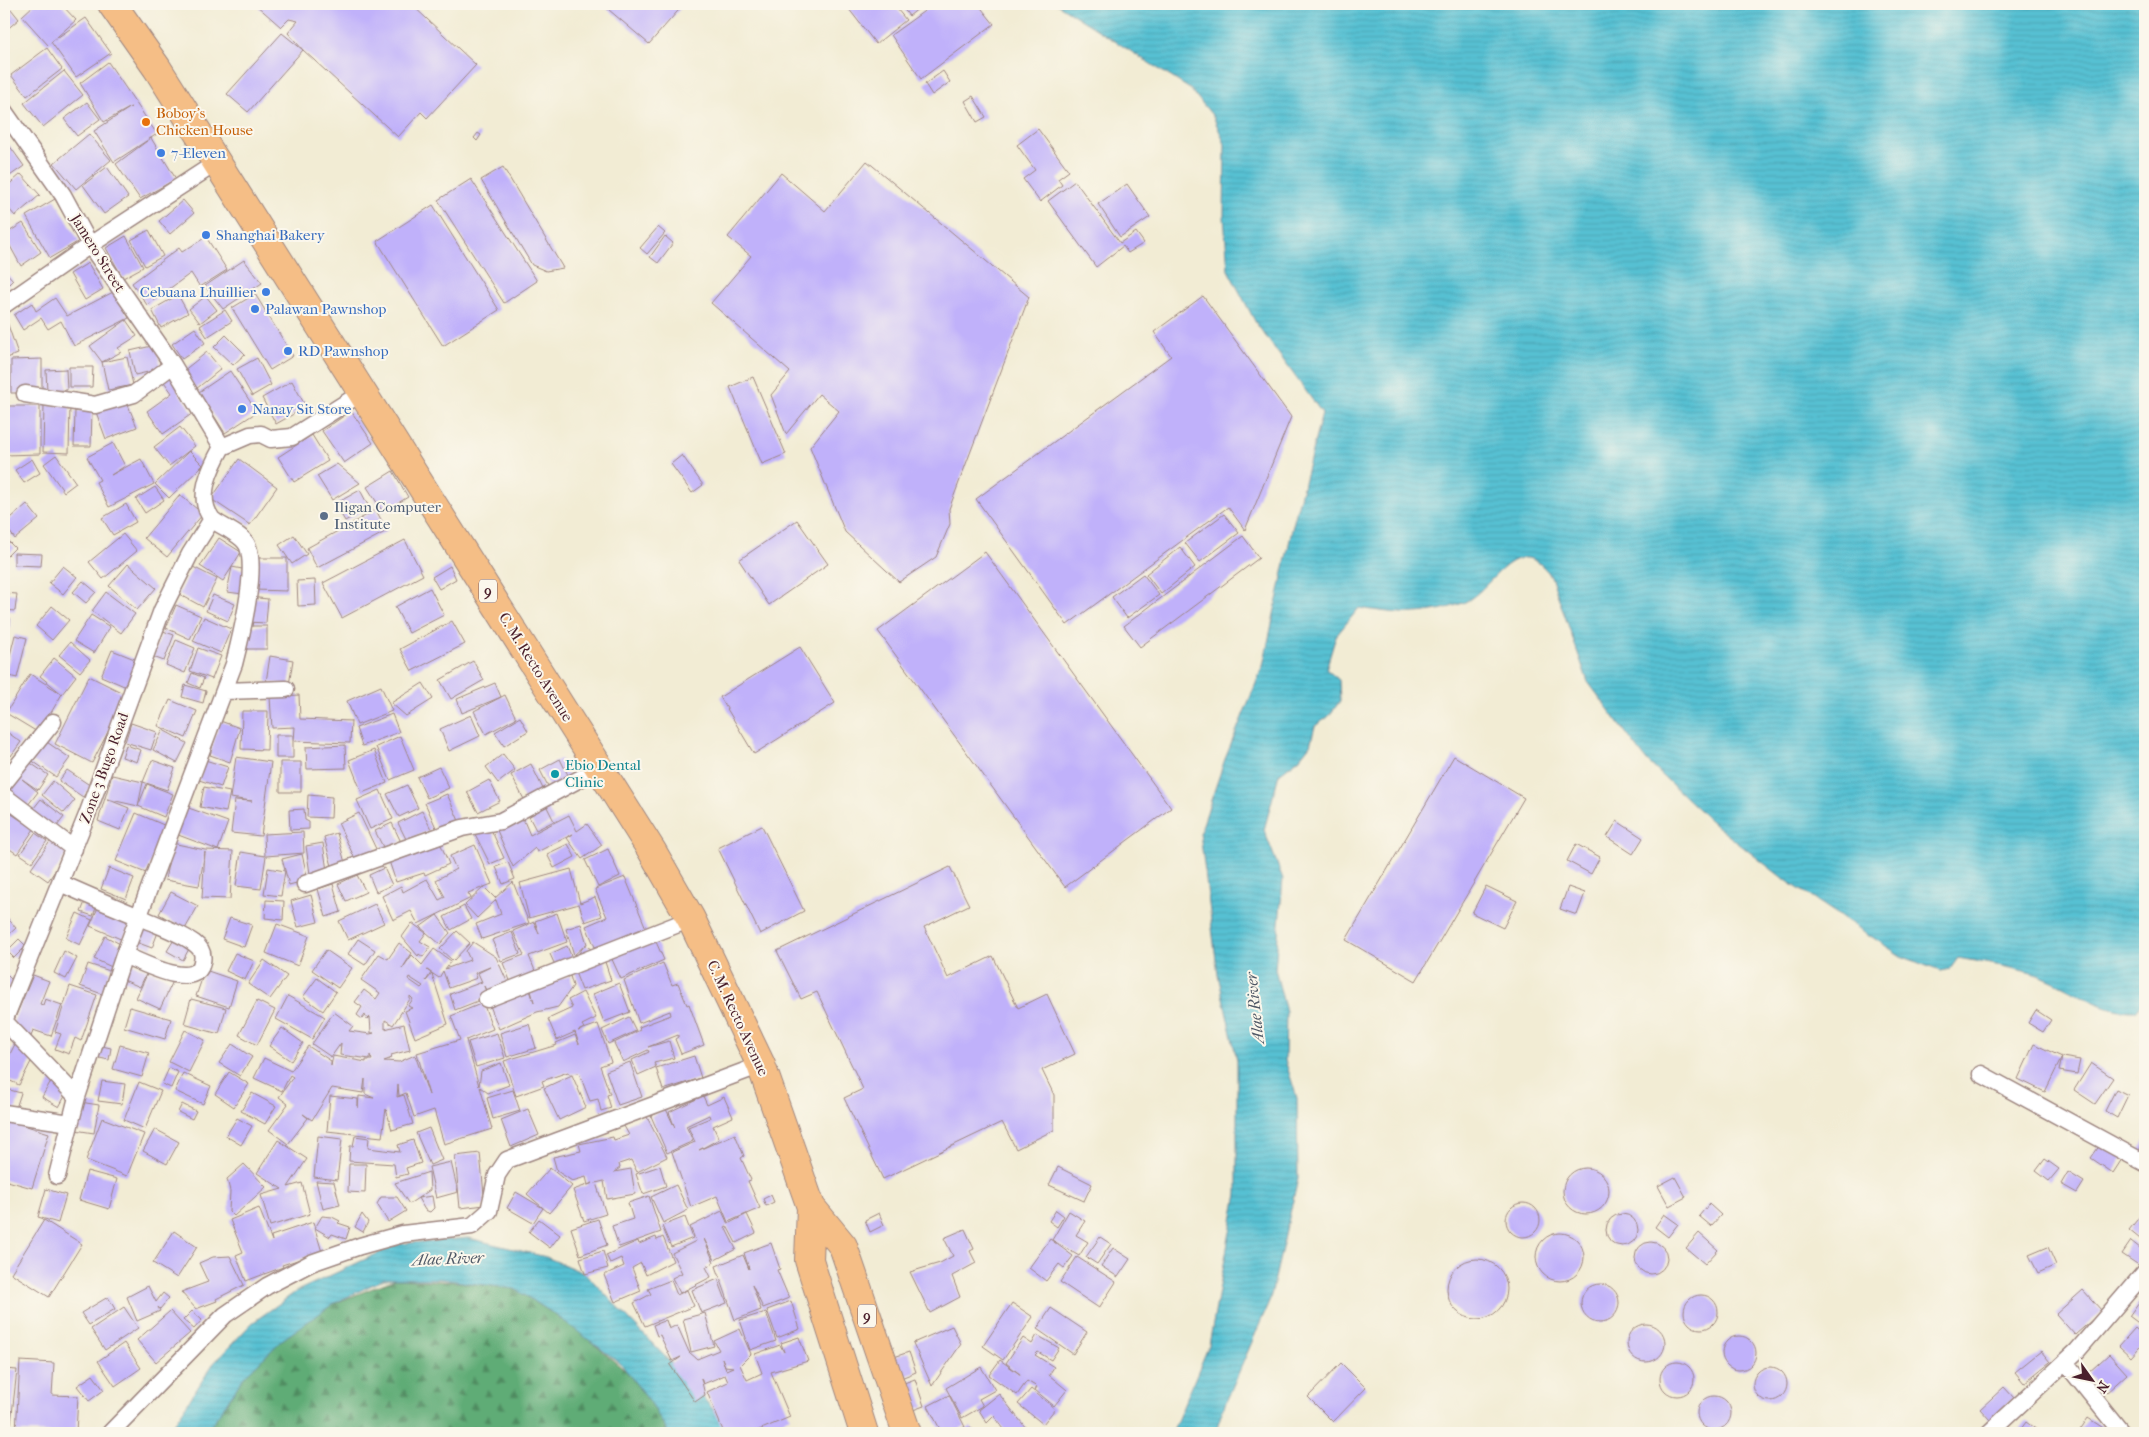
<svg xmlns="http://www.w3.org/2000/svg" width="2149" height="1437" font-family="'IM FELL French Canon',serif">
	<style>
		.forest { fill: url(#forest-firs); stroke: #546650 }
		.water { fill: url(#water-rules); stroke: #50707f }
		.building { fill: #c0b1fa; fill-rule: evenodd }
		.lines { fill: none; stroke-linecap: round; stroke-linejoin: round }
		.street-casing { stroke: #9e8680; stroke-width: 19 }
		.highway-casing { stroke: #9e8680; stroke-width: 30 }
		.street { stroke: #fff; stroke-width: 16 }
		.highway { stroke: #f5be86; stroke-width: 28 }
		.food-dot { fill: #e8710a; stroke: #fbf7ec; stroke-width: 2 }
		.shop-dot { fill: #3f7fe0; stroke: #fbf7ec; stroke-width: 2 }
		.service-dot { fill: #5c6f8a; stroke: #fbf7ec; stroke-width: 2 }
		.culture-dot { fill: #0f9aa8; stroke: #fbf7ec; stroke-width: 2 }
		.labels { text-anchor: middle; stroke-width: 4; stroke-linejoin: round; paint-order: stroke }
		.shield { fill: #fbf7ec; stroke: #7f6065; stroke-width: 1 }
		.shield-label { font-size: 14px; font-weight: bold; fill: #4a1f2b }
		.food-label { font-size: 15px; fill: #c56008; stroke: #fbf7ec; text-anchor: start }
		.shop-label { font-size: 15px; fill: #366cbe; stroke: #fbf7ec; text-anchor: start }
		.street-label { font-size: 15px; fill: #4a1f2b; stroke: #fbf7ec }
		.service-label { font-size: 15px; fill: #4e5e75; stroke: #fbf7ec; text-anchor: start }
		.culture-label { font-size: 15px; fill: #0d838f; stroke: #fbf7ec; text-anchor: start }
		.water-label { font-size: 16px; font-style: italic; fill: #4f5866; stroke: #fbf7ec }
	</style>
	<defs>
		<pattern id="forest-firs" width="22" height="20" patternUnits="userSpaceOnUse" patternTransform="scale(1.25)"><rect width="22" height="20" fill="#5eac76"/><path d="M5 1l3.5 6h-7zM16 11l3.5 6h-7z" fill="#508b61"/></pattern>
		<pattern id="water-rules" width="6" height="5" patternUnits="userSpaceOnUse" patternTransform="scale(1.25)"><rect width="6" height="5" fill="#57c1d3"/><path d="M0 2.5h6" fill="none" stroke="#4da5b5"/></pattern>
	</defs>
	<rect width="100%" height="100%" fill="#fbf7ec"/>
	<filter id="ink" filterUnits="userSpaceOnUse"><feTurbulence type="fractalNoise" baseFrequency=".02" numOctaves="2"/><feDisplacementMap in="SourceGraphic" scale="10" xChannelSelector="R" yChannelSelector="G"/><feConvolveMatrix kernelMatrix="1 2 1 2 8 2 1 2 1" color-interpolation-filters="sRGB"/></filter>
	<filter id="wash" filterUnits="userSpaceOnUse"><feTurbulence type="fractalNoise" baseFrequency=".0096" numOctaves="4" result="noise"/><feDisplacementMap in="SourceGraphic" scale="20" xChannelSelector="R" yChannelSelector="G"/><feGaussianBlur stdDeviation="1.12" result="paint"/><feColorMatrix in="noise" values="0 0 0 0 0 0 0 0 0 0 0 0 0 0 0 0 0 1.4 0 .05"/><feComposite in="paint" operator="in"/></filter>
	<g filter="url(#wash)">
		<rect width="100%" height="100%" fill="#f2ecd4"/>
		<path class="forest" d="M395,1279l63,3 57,7 60,39 52,44 25,33 16,28h-462l38,-56 38,-37 51,-36z"/>
		<path class="water" d="M1057,4h1088v994l-9,13c-35,2 -66,-25 -98,-36 -25,-8 -53,-12 -80,-17l-8,11 -10,2 -39,-15 -117,-77 -69,-54 -68,-64 -59,-79 -37,-106c-36,-50 -59,18 -91,28 -39,13 -61,10 -101,4l-23,28 -10,33 13,11 1,21 -12,16 -13,9 -5,19 -11,14 -20,15 -15,56 19,49 -8,90 11,43 -1,48 12,38 1,81 -28,121 -47,109 -8,24h-43l37,-88 28,-151v-134l-19,-85 -18,-142 25,-74 38,-93 30,-141 29,-112 -66,-90 -28,-53 -4,-54 1,-72 -12,-28 -23,-27z
			M468,1238l78,19 40,17 109,114 38,45h-65l-16,-28 -31,-41 -64,-48 -42,-27 -75,-10h-56l-51,25 -51,36 -38,37 -38,56h-38l45,-69 39,-41 45,-32 101,-47z"/>
		<g id="blocks">
			<path class="building" d="M4,4h3l12,15 -15,13z
				M35,4h26l15,16 -28,25 -26,-29z
				M255,4h156l65,61 -49,53 -6,-6 -23,25 -95,-87 -55,62 -21,-18 55,-61 21,17 -15,-17 10,-12 -9,-2 -8,8z
				M602,4h82l-35,40z
				M845,4h48l13,16 -30,24z
				M900,4h24l-15,12z
				M934,4h44l16,20 -73,55 -30,-44z
				M86,18l25,35 -35,24 -25,-35z
				M4,46l5,5 -5,6z
				M47,48l15,21 -35,27 -16,-21z
				M108,62l49,72 -43,28 -20,-31 37,-24 -27,15 -24,-39z
				M64,71l19,24 -40,32 -19,-24z
				M943,71l7,11 -18,13 -7,-11z
				M973,96l13,21 -9,5 -12,-21z
				M87,102l13,17 -23,17 -13,-17z
				M1038,129l31,42 -11,8 4,6 -22,17 -17,-23 12,-9 -18,-25z
				M478,133l3,2 -4,6 -3,-3z
				M89,134l22,26 -35,29 -22,-26z
				M151,138l25,41 -36,20 -24,-35z
				M9,145l15,21 -20,14v-32z
				M867,161l162,136 -80,212 1,15 -14,33 -37,25 -54,-50 -35,-85 29,-36 -20,-17 -33,40 -15,-39 19,-23 -79,-69 40,-47 -23,-19 53,-64 44,38z
				M107,167l21,30 -24,17 -21,-29z
				M503,167l60,101 -17,3 -14,-6 -51,-85z
				M21,174l19,21 -25,21 -11,-13v-14z
				M471,179l66,102 -33,22 -66,-103z
				M1075,181l45,62 16,-11 8,11 -16,10 -5,-7 -27,21 -48,-66z
				M1127,184l23,33 -30,20 -22,-33z
				M55,199l24,42 -29,17 -24,-42z
				M183,200l11,13 -24,21 -11,-13z
				M433,205l66,105 -56,36 -66,-105z
				M23,223l18,29 -20,14 -17,-31z
				M658,227l7,6 -18,21 -7,-6z
				M149,230l14,26 -18,10 -14,-26z
				M126,236l17,31 -20,11 -17,-30z
				M665,236l8,7 -15,20 -8,-6z
				M206,237l21,33 -27,17 -9,-14 -44,32 -15,-22 47,-35 3,4z
				M244,260l18,23 -39,26 -18,-23z
				M88,263l15,26 -18,11 -15,-26z
				M4,270l9,10 -9,9z
				M115,291l14,27 -55,28 -13,-25 -13,8 -7,-11 -18,12 -9,-15 18,-12 4,8 19,-13 12,18z
				M255,294l38,62 -23,14 -38,-62z
				M178,295l10,18 -27,15 -9,-18z
				M206,296l11,14 -17,13 -11,-14z
				M1203,296l88,121 -46,113 -17,-23 -161,118 -91,-126 195,-143 -17,-24z
				M225,310l7,11 -25,16 -7,-11z
				M6,319l12,35 -14,5v-39z
				M126,320l11,16 -19,12 3,4 -19,10 -12,-16z
				M195,328l10,15 -23,16 -10,-15z
				M226,335l19,19 -12,11 -19,-18z
				M156,345l5,24 -26,6 -5,-24z
				M207,352l14,17 -25,20 -13,-18z
				M127,357l6,28 -25,5 -6,-28z
				M257,358l14,27 -19,11 -15,-27z
				M42,359v34h-31v-33z
				M69,367h24l-1,20h-23z
				M66,369l1,21 -20,1 -1,-21z
				M172,371l11,15 -6,4 16,23 -30,21 -16,-23 25,-18 -10,-14z
				M230,371l27,41 -32,21 -26,-41z
				M753,377l33,77 -24,10 -32,-77z
				M292,381l14,26 -30,17 -14,-26z
				M126,400l11,27 -31,12 -10,-27z
				M44,405h26l-1,48 -26,-1z
				M4,406h36v48l-36,1z
				M75,411h17l-1,35h-17z
				M351,411l22,32 -29,20 -22,-32z
				M180,427l15,19 -26,20 -15,-19z
				M312,435l16,26 -34,21 -16,-25z
				M113,443l12,23 -14,9 30,-16 13,25 -45,23 -13,-25 4,-2 -13,-23z
				M189,451l14,14 -34,33 -14,-14z
				M56,455l20,28 -12,9 -20,-28z
				M682,455l21,30 -11,8 -21,-29z
				M32,459l8,14 -16,10 -9,-13z
				M239,459l38,28 -27,38 -39,-26z
				M337,464l23,19 -28,17 -15,-24z
				M393,471l15,26 -25,15 -16,-25z
				M155,487l9,13 -19,13 -9,-14z
				M360,490l9,17 -24,14 -10,-17z
				M180,495l23,19 -36,43 -23,-19z
				M27,504l12,15 -24,20 -11,-15z
				M126,504l10,18 -23,13 -11,-17z
				M376,510l11,21 -70,37 -10,-20z
				M1224,514l15,19 -39,29 -15,-19z
				M797,520l31,44 -59,41 -30,-45z
				M123,534l14,17 -34,28 -14,-17z
				M294,535l13,19 -15,10 -13,-19z
				M1243,536l16,22 -119,89 -16,-21z
				M4,537l11,11 -11,11z
				M219,538l22,14 -9,15 15,3 -4,24 -16,-2 5,-25 -9,14 -23,-15z
				M405,540l18,35 -81,43 -19,-35z
				M1180,547l15,20 -34,27 -15,-20z
				M985,552l186,256 -106,79 -187,-256z
				M14,553l28,1 -1,12 -27,-1z
				M254,558h33v33l-33,-1z
				M128,564l28,24 -19,22 -28,-24z
				M63,566l14,11 -14,17 -14,-11z
				M450,566l6,13 -17,10 -7,-12z
				M193,567l24,12 -14,28 -24,-13z
				M1143,574l16,21 -32,23 -15,-21z
				M315,580l1,25 -18,1 -1,-25z
				M83,581l13,11 -10,11 -13,-11z
				M430,588l14,27 -35,18 -14,-26z
				M106,592l29,22 -14,19 -29,-22z
				M4,593l13,1 -2,17 -11,-1z
				M213,595l22,9 -7,17 -22,-10z
				M249,597l19,2 -2,24 -19,-1z
				M176,605l25,11 -11,23 -24,-11z
				M52,606l17,14 -17,20 -16,-14z
				M91,615l19,12 -16,26 -20,-12z
				M4,617l6,1 -1,16h-5z
				M204,617l27,12 -10,24 -28,-12z
				M452,621l13,23 -53,27 -12,-22z
				M246,626h21v23h-22z
				M163,631l11,4 -10,26 -11,-4z
				M15,635l12,3 -10,40 -12,-3z
				M176,640l19,8 -10,25 -19,-8z
				M70,642l20,18 -10,12 -21,-17z
				M800,647l35,56 -81,51 -34,-57z
				M198,648l23,8 -9,23 -22,-8z
				M112,650l30,12 -11,27 -30,-13z
				M270,656l23,4 -4,25 -23,-3z
				M54,658l22,18 -14,18 -22,-18z
				M473,661l11,19 -33,19 -11,-19z
				M192,673l12,5 -4,10 -12,-5z
				M30,674l32,20 -23,39 -33,-20z
				M89,676l38,19 -35,68 -37,-19z
				M423,683l10,16 -27,17 -15,-13z
				M495,683l6,14 -39,16 -5,-14z
				M185,685l21,6 -3,12 -21,-6z
				M381,686l11,25 -35,14 -10,-24z
				M299,695l1,24 51,2 -1,22 -56,-2 1,-14 -23,1 -2,-31z
				M505,695l11,23 -30,16 -12,-23z
				M170,700l27,11 -11,27 -28,-12z
				M242,711h26l-1,39 -26,-1z
				M392,714l7,18 -37,14 -6,-18z
				M471,715l9,21 -31,15 -9,-22z
				M520,717l8,14 -24,15 -9,-14z
				M220,721l20,7 -10,34 -20,-7z
				M131,723l26,9 -6,18 -26,-8z
				M4,730l17,12 -10,14 -7,-5z
				M163,730l24,13 -10,20 -24,-13z
				M276,735h17v23h-17z
				M400,736l14,34 -24,10 -14,-33z
				M41,738l29,20 -14,19 -28,-19z
				M126,745l15,5 -4,12 -15,-5z
				M345,745l1,23 -39,1 -1,-22z
				M374,750l13,33 -25,10 -13,-33z
				M503,754l12,16 -17,13 -12,-16z
				M1454,756l70,42 -108,183 -70,-41z
				M236,757l35,5 -10,74 -30,-3 4,-33 17,1 -22,-3z
				M560,759l10,20 -20,11 -10,-20z
				M152,760l23,8 -8,22 -24,-8z
				M205,760l23,7 -7,20 -22,-7z
				M29,762l19,13 -10,15 -16,-11 16,13 -14,18 -20,-16z
				M280,762h21v30h-21z
				M531,764l14,29 -19,10 -15,-28z
				M439,767l10,21 -22,10 -10,-21z
				M67,770l24,16 -8,11 -24,-16z
				M112,775l31,7 -5,24 9,-22 26,10 -9,23 -26,-11 -31,-7 22,9 -9,22 -22,-9z
				M489,780l11,21 -22,11 -11,-20z
				M53,781l22,19 -11,13 -22,-18z
				M407,785l11,23 -19,9 -12,-23z
				M204,787l26,5 -4,20 -26,-5z
				M380,790l13,29 -23,10 -13,-29z
				M447,794l13,29 -22,9 -13,-29z
				M308,795l24,2 -1,21 -24,-1z
				M542,797l12,24 -18,9 -12,-23z
				M41,799l23,18 -10,13 -24,-17z
				M183,806l45,16 -10,28 -45,-17z
				M518,807l12,28 39,-20 8,16 10,-7 15,21 -20,14 -15,-21 6,-4 -36,18 -2,-4 -22,19 -21,-48z
				M4,809l30,20 -17,25 -13,-9z
				M304,809l1,11 4,2v7l-19,1 -1,-20z
				M422,811l9,18 -24,12 -9,-18z
				M136,813l30,13 -20,47 -30,-12z
				M359,813l18,38 -21,10 -18,-38z
				M1617,821l26,17 -10,16 -26,-17z
				M392,823l9,19 -17,7 -9,-18z
				M762,826l42,85 -44,23 -42,-86z
				M490,827l14,31 -14,6 -15,-30z
				M303,832l1,21 -38,3 -5,33 -25,-3 5,-34 24,4 -1,-22z
				M35,833l12,8 -15,21 -12,-8z
				M337,833l8,30 -13,3 -8,-29z
				M51,840l17,12 -20,29 -17,-12z
				M439,840l10,24 -24,11 -1,-2 -28,9 -7,-21z
				M172,843l33,7 28,1 -3,48 -28,-1 3,-46 -6,34 -34,-6z
				M323,843l4,28 -17,3 -4,-28z
				M568,844l7,13 -21,11 -7,-14z
				M1576,844l24,13 -9,17 -24,-13z
				M475,845l17,39 -24,9 3,5 -53,26 -7,-13 -18,9 -11,-24 19,-10 2,6 24,-13 12,21 6,-3 -9,-17 20,-11 -6,-13z
				M4,847l4,1 -4,13z
				M608,849l12,27 -22,11 -13,-27z
				M302,854l6,26 -19,5 -7,-26z
				M508,862l7,17 -12,5 -7,-17z
				M4,865l4,1 -2,18h-2z
				M950,867l19,38 -45,22 24,51 45,-22 25,52 29,-14 28,60 -33,16 12,25v35l-38,19 -14,-27 -119,57 -39,-81 19,-9 -46,-97 -16,7 -24,-48z
				M109,868l25,10 -8,21 -25,-10z
				M268,868l17,3 -4,25 -17,-2z
				M384,868l8,17 -16,7 -7,-17z
				M571,869l9,34 15,-6 7,19 -17,6 -6,-18 -50,14 -9,-35z
				M357,875l9,17 -20,9 -8,-17z
				M625,877l23,56 -50,21 -12,-28 21,-9 -12,-28z
				M513,882l16,41 -47,16 -6,-15 25,-10 -5,-14 -19,18 -12,-13 19,-18 11,11z
				M333,884l8,28 -15,5 -8,-28z
				M1486,886l31,15 -14,27 -31,-15z
				M1568,887l17,6 -8,22 -17,-6z
				M171,892l27,14 -13,23 -26,-15z
				M311,895l7,27 -20,5 -7,-26z
				M87,897l11,5 -5,14 -12,-4z
				M266,900l18,1 -1,19 -18,-2z
				M100,903l32,15 -9,22 -33,-14z
				M375,904l9,19 -36,17 -9,-19z
				M464,906l7,13 -20,11 -7,-13z
				M77,913l15,7 -12,25 -14,-7z
				M557,913l10,29 -38,14 9,22 -25,10 -10,-25 21,-8 -11,-24 21,-9 5,12 -4,-13z
				M4,914l12,14 -12,11z
				M437,915l13,18 -10,11 -20,-17z
				M230,918l22,7 -8,22 -22,-8z
				M143,921l17,6 -8,21 -16,-6z
				M412,923l14,10 -6,8 10,6 -7,10 -4,-3 -1,2 -16,-19z
				M277,924l32,12 -11,30 -32,-13z
				M581,924l6,20 -2,1 6,4 -5,7h-9l7,-10 -10,9 -8,-26z
				M457,931l13,12 -17,18 -13,-12z
				M512,932l8,22 -19,7 -9,-21z
				M653,935l11,25 -43,19 -11,-24z
				M105,936l19,10 -10,22 -20,-9z
				M175,938l15,9 -7,13 -16,-9z
				M19,939l7,7 -12,12 -7,-7z
				M358,939l17,11 -10,15 -17,-11z
				M473,942l23,15 14,31 -21,10 -5,-12 4,11 -33,13 -5,-16 32,-12 -4,-9 12,-6 -15,6 2,5 -28,10 -6,-17 -4,7 -12,-8 4,3 -5,8 6,-7 16,50 -33,14 -10,-27 7,-3 -4,-2 5,-7 -3,-3v3l-17,26 -8,-5v9l19,-5 6,26 -19,5 1,3 -8,3 15,1 16,-7 14,40 -12,-42 43,-13 -9,-24 32,-13 10,26 -27,11 13,46 2,-15 20,-8 8,22 -21,8 -8,-6 12,42 -48,15 -10,-34 -20,7 -8,-24 -7,3 -1,-11 -1,12 7,-2 9,29 -21,6 -6,-21 -4,28 -55,-6 3,-35 28,3v9l1,-12 15,2 -9,-4v-15l-2,14 -31,-5 -20,32 -9,-6 5,4 -20,26 -19,-14 19,-26 -9,-7 14,-20 -3,-2 -8,16 -28,-13 10,-20 27,13 17,-25 23,15v5l2,-10 33,6v-2h6l-2,-5v4l-30,-4 1,-12 -10,14 -19,-13 22,-32 19,14 -4,5 21,3 4,-1h-3l-1,-16 -3,3 -2,-5 -3,4 -5,-4 5,-8 -7,-5 9,-12 12,9 4,-6 -19,-13 18,-26 9,5 11,-16 13,10 -10,16 10,-14 10,10 12,-16 17,12 -6,8 25,-9 -4,-9zM409,977l14,9 -2,2 -13,-9z
				M567,946l8,19 -17,7 -8,-18z
				M326,950l26,18 -14,20 -26,-18z
				M64,951l13,7 -11,21 -12,-6z
				M235,953l19,8 -9,19 -19,-9z
				M604,959l7,21 -29,10 -8,-20z
				M264,960l23,16 -17,23 -22,-15z
				M126,961l22,9 -8,17 -21,-9z
				M663,963l9,22 6,-2 9,22 2,-1 15,41 -23,9 -6,-15 3,-2v-2l-30,12 21,-6 5,17 -20,5 2,4 -18,8 -6,-15 17,-8 -1,-2 -25,12 -9,-19 26,-13 -1,-3 32,-12 -1,-4 -31,12 -15,-43z
				M88,964l22,7 -8,23 -22,-8z
				M149,970l24,11 -13,28 -24,-11z
				M205,970l32,11 -8,26 -33,-11z
				M6,974l8,8 -10,10v-16z
				M33,975l16,6 -9,23 3,1 2,-6 17,6 -11,31 -18,-6 -3,10 -18,-15z
				M570,976l3,10 -15,21 -21,5 -38,17 -10,-26 40,-16 5,15 -4,-15z
				M317,978l19,14 -13,19 -20,-14z
				M619,983l11,29 -26,10 -11,-28z
				M70,986l27,9 -16,46 -6,-3 -6,16 -14,-5 6,-15 -6,-2z
				M583,992l13,26 -14,7 2,3 -6,3 20,-7 13,38 -11,4 10,28 -3,1 4,13 -10,3 -3,-12 -8,2 -11,-28 -10,1 -1,-2 -26,9 2,5 -28,10 -12,-35 53,-16 -1,-2 19,-8 4,9 -4,-12 -18,8 -9,-21 24,-11 -4,-8z
				M288,996l37,21 -13,22 -36,-20z
				M191,999l35,9 -7,26 -35,-10z
				M257,1001l18,9 -18,35 -18,-10z
				M130,1007l41,12 -6,20 -41,-12z
				M2036,1010l15,10 -8,12 -15,-9z
				M629,1017l7,14 -28,13 -6,-14z
				M529,1024l7,24 -29,9 -7,-24z
				M282,1028l21,15 -12,18 -22,-15z
				M185,1030l20,10 -16,32 -20,-10z
				M497,1033l8,25 -29,9 -8,-25z
				M15,1044l20,10 -16,31 -15,-7v-12z
				M232,1044l20,13 -12,19 -21,-13z
				M2034,1044l28,13 18,3 -3,14 -18,-3 3,-14 -17,35 -27,-13z
				M97,1045l14,3 -2,12 -14,-3z
				M120,1045l29,8 -7,24 -29,-8z
				M694,1056l7,22 -38,12 -7,-22z
				M630,1062l12,35 -24,8 -12,-34z
				M2091,1063l22,15 -18,26 -21,-14z
				M169,1068l9,4 -7,16 -9,-4z
				M229,1072l20,12 -15,23 -19,-13z
				M183,1073l28,13 -8,18 -28,-13z
				M572,1075l14,32 -27,13 -15,-32z
				M52,1079l17,10 -10,18 -17,-10z
				M102,1081l23,3 -3,20 -24,-3z
				M139,1082l22,9 -16,38 -21,-9z
				M6,1089l15,4 -7,21 -10,-3z
				M2116,1089l12,6 -11,23 -12,-7z
				M513,1090l7,21 -27,8 -6,-21z
				M252,1093l24,13 -11,18 -24,-13z
				M703,1096l4,9 17,-8 9,20 -20,9 6,13 -20,11 36,-16 9,22 -3,2 10,22 -3,1 12,27 -32,14 -11,-26 -26,11 -19,-55 23,-10 -7,-15 22,-9 -1,-3 -23,11 7,15 -26,12 -16,-37 15,-7 9,19 -6,-16z
				M80,1102l19,3 -5,28 -19,-3z
				M182,1104l14,7 -4,8 -14,-7z
				M528,1109l11,26 -28,12 -10,-27z
				M646,1115l21,42 -30,15 -6,-12 -12,4 1,4 -6,4 17,-3 4,25 -28,5 -3,-18 -8,2 10,31 -22,7 -11,-31 20,-7 -5,2 -2,-8 -14,4 -15,-10 -4,-14 28,-6 -2,-7 34,-7 1,3 15,-5 -5,-9z
				M102,1118l42,16 -17,42 -41,-16z
				M237,1118l15,8 -11,19 -15,-9z
				M4,1119l45,14 -17,55 -28,-8z
				M429,1128l13,32 -12,5 -14,-32z
				M155,1129l24,13 -12,22 -24,-13z
				M318,1136l24,3 -5,41 -23,-3z
				M355,1136l14,2 -1,10 32,4 -2,-7 15,-5 8,23 -15,5 2,6 -12,3 -2,-13 -45,-3 1,-15h3z
				M2145,1138v22l-8,-4z
				M278,1140l29,19 -19,28 14,-4 8,31 -40,12 -9,-31 21,-6 -25,-16z
				M2102,1142l22,14 -11,17 -22,-15z
				M480,1153l5,52 -25,3 -5,-52z
				M2045,1159l14,10 -10,12 -13,-10z
				M451,1162l7,30 -22,6 -7,-31z
				M244,1164l22,23 -32,29 -5,-5 1,-20 -3,-12z
				M349,1164h17l-1,29 -17,-1z
				M660,1166l6,20 -23,8 -7,-20z
				M1058,1167l34,17 -8,17 -35,-16z
				M1563 1191a23 23 0 1 1 46 0a23 23 0 1 1-46 0Z
				M550,1168l22,18 -23,27 -22,-19z
				M87,1171l30,8 -8,30 -30,-9z
				M429,1172l1,18 -12,8 14,-2 2,12 -4,4 -5,-2 -7,-12 -9,6 -14,-21z
				M2068,1172l16,10 -7,11 -16,-9z
				M1675,1177l11,20 -17,9 -11,-20z
				M316,1181l18,1 6,23 -17,4z
				M676,1185l12,25 -25,13 -12,-26z
				M46,1189l20,6 -8,28 -20,-6z
				M516,1192l27,16 -10,15 -26,-15z
				M771,1195l3,7 -8,4 -3,-7z
				M649,1196l12,36 -42,15 -7,-21 21,-7 -5,-16z
				M381,1197h16l9,14 -18,11 -11,-18z
				M1506 1220a17 17 0 1 1 34 0a17 17 0 1 1-34 0Z
				M1709,1204l12,11 -10,11 -12,-10z
				M259,1208l13,33 -1,-5 42,-14 9,30 -40,13 1,2 -37,14 -10,-26 7,-3 -13,-32z
				M1056,1210l8,6 -7,11 -8,-6z
				M2145,1210v33l-16,-13z
				M722,1211l6,13 19,-10 9,19 -20,10 -9,-17 -2,1 11,22 -21,11 -11,-21 10,23 -8,5 5,10 -31,16 -8,-15 10,-5 -10,-20 24,-12 -6,-14z
				M1069,1211l16,10 -9,14 12,7 -9,14 -27,-16z
				M879,1213l5,12 -14,7 -5,-12z
				M1606 1230a16 16 0 1 1 32 0a16 16 0 1 1-32 0Z
				M362,1214l6,8 -5,10 -8,-5z
				M1664,1214l14,10 -10,13 -13,-10z
				M322,1216l10,1 8,4 -2,2 12,4 -4,12 -14,-5 -2,3 -15,-9z
				M685,1217l8,21 -22,9 -9,-21z
				M539,1219l21,16 -10,13 -21,-16z
				M598,1219l9,26 -27,10 -9,-27z
				M44,1220l38,24 -33,53 -38,-24z
				M965,1229l9,20 -4,2 6,12 -24,13 8,21 -30,16 -20,-41 30,-9 13,-7 -9,-18z
				M174,1231l23,16 -20,31 -24,-15z
				M1536 1257a24 24 0 1 1 48 0a24 24 0 1 1-48 0Z
				M1699,1233l19,17 -13,14 -19,-16z
				M656,1237l1,3 6,-3 10,24 -27,14 -5,-12 -9,5 9,23 -26,11 -11,-27 20,-9 -3,-8 -11,5 -4,-8 32,-14 1,3z
				M1100,1237l11,7 -14,20 -11,-7z
				M1050,1239l23,17 -9,12 -5,-4 -13,17 -17,-13z
				M2131,1241l14,11v6l-5,8 -18,-12z
				M1635 1258a16 16 0 1 1 32 0a16 16 0 1 1-32 0Z
				M771,1243l9,26 -3,1 12,28 -26,10 -11,-23 9,25 -26,10 -19,-54 27,-11 6,14 -5,-16z
				M2048,1247l8,18 -18,8 -9,-18z
				M1113,1248l17,11 -12,18 -17,-11z
				M603,1251l5,17 -23,6 -5,-16z
				M230,1256l14,29 -28,14 1,2 -21,8 -15,-17 27,-10 -9,-19 14,-6z
				M1077,1257l39,25 -17,26 -39,-26z
				M1447 1289a30 30 0 1 1 60 0a30 30 0 1 1-60 0Z
				M718,1279l9,24 -26,10 -9,-23z
				M671,1280l6,15 10,-5 7,16 -49,20 -11,-23 17,-9 -3,-5z
				M1581 1303a19 19 0 1 1 38 0a19 19 0 1 1-38 0Z
				M148,1286l8,16 7,-9 6,5 -9,11 -2,-2 2,4 -23,10 -10,-24z
				M2083,1290l19,21 -27,24 -19,-21z
				M1684 1312a17 17 0 1 1 34 0a17 17 0 1 1-34 0Z
				M108,1297l7,12 -26,16 -8,-12z
				M2141,1299l4,3v26l-16,-12z
				M791,1301l9,28 -23,9 -10,-28z
				M1012,1303l21,14 -30,43 -20,-14z
				M124,1307l14,21 -33,22 -14,-21z
				M1051,1308l36,24 -14,22 -36,-25z
				M170,1311l20,22 -34,29 -19,-22z
				M192,1311l10,9 -8,9 -11,-9z
				M766,1312l10,29 -26,9 -10,-30z
				M705,1313l9,33 -23,6 -8,-33z
				M666,1320l3,9 8,-4 12,27 8,7 22,-9 -5,-9 26,-12 11,25 -11,11 7,15 15,-7 -7,-19 25,-9 4,7 -3,-9 18,-6 9,24 -37,11 19,45 -38,16h-28l-17,-41 21,-10 -3,-7 -22,9 -2,-6 4,17 -10,7 -25,-37 11,-8 -9,4 -12,-26 -3,1 -4,-11zM722,1358l3,8 8,1 -7,3z
				M1627 1343a19 19 0 1 1 38 0a19 19 0 1 1-38 0Z
				M952,1326l9,18 -29,42 -19,-43z
				M2135,1328l10,9v4l-14,16 -12,-11z
				M1037,1335l22,13 -8,12 -13,-8 -3,3 19,12 -5,8 18,15 -13,16 -19,-16 2,-3 -10,-6 -10,14 -28,-20 11,-15 21,15 -15,-12 17,-25 9,6z
				M1722 1353a17 17 0 1 1 34 0a17 17 0 1 1-34 0Z
				M124,1343l17,25 -26,18 -17,-25z
				M2041,1351l9,11 -26,21 -9,-11z
				M909,1352l7,20 -15,6 -7,-21z
				M2109,1354l18,20 -21,19 -18,-20z
				M20,1361l34,2 -2,32 26,1 -2,37 -60,-1z
				M1660 1379a17 17 0 1 1 34 0a17 17 0 1 1-34 0Z
				M1341,1363l25,25 -33,34 -25,-25z
				M1753 1384a17 17 0 1 1 34 0a17 17 0 1 1-34 0Z
				M981,1367l14,23 -16,9 4,7 -21,12 -16,-30z
				M4,1369l13,1 -6,53 -7,-1z
				M93,1375l11,15 -15,11 -12,-15z
				M915,1379l9,27 -11,4 -9,-27z
				M2004,1387l10,11 -24,22 -10,-11z
				M1031,1389l24,20 -12,15 -25,-20z
				M999,1394l27,34 -6,5h-13l-13,-17 -7,7 -8,-13z
				M949,1395l16,32 -13,6h-10l-14,-27z
				M1697 1413a17 17 0 1 1 34 0a17 17 0 1 1-34 0Z
				M2088,1418l23,15h-33z
				M2026,1422l15,11h-23z
				M971,1427l4,6h-16z"/>
		</g>
	</g>
	<g filter="url(#ink)">
		<use href="#blocks" fill-opacity="0" stroke="#9e8680" stroke-width="1"/>
		<g class="lines">
			<defs>
				<path id="street" d="M4,111l59,84 27,50 83,120 49,82
					M4,305l86,-60 126,-82
					M25,394l70,11 39,-11 39,-29
					M224,691l62,-2
					M4,783l49,-61
					M4,796l70,53
					M60,883c27,12 54,24 82,35 17,8 37,14 52,25 7,5 10,10 8,19 -5,30 -61,0 -78,-7
					M305,884l157,-56 39,-7 99,-53
					M487,999l204,-80
					M4,1021l83,-206 75,-205 28,-56 22,-35
					M4,1021l73,76
					M1981,1074l164,89
					M4,1113l66,10
					M57,1176l20,-79 47,-142 110,-291c7,-27 23,-91 14,-117 -3,-9 -13,-13 -20,-18 -5,-3 -12,-6 -16,-10 -17,-22 -1,-52 10,-72l28,-12 11,-1 10,5 21,-2 71,-45
					M2065,1362l57,71
					M110,1433l115,-118 42,-29 44,-23 49,-17 43,-12 69,-8 17,-15 8,-36 10,-15 254,-95
					M1989,1433l88,-82 68,-79"/>
				<path id="highway" d="M112,4l45,64 495,783 39,68 70,146 50,142 32,39 64,187
					M811,1207l-2,53 55,173"/>
			</defs>
			<use href="#street" class="street-casing"/>
			<use href="#highway" class="highway-casing"/>
			<use href="#street" class="street"/>
			<use href="#highway" class="highway"/>
		</g>
	</g>
	<circle class="food-dot" cx="146" cy="122" r="5"/>
	<g class="shop-dot">
		<circle cx="161" cy="153" r="5"/>
		<circle cx="206" cy="235" r="5"/>
		<circle cx="266" cy="292" r="5"/>
		<circle cx="255" cy="309" r="5"/>
		<circle cx="288" cy="351" r="5"/>
		<circle cx="242" cy="409" r="5"/>
	</g>
	<circle class="service-dot" cx="324" cy="516" r="5"/>
	<circle class="culture-dot" cx="555" cy="774" r="5"/>
	<g class="labels">
		<g class="shield">
			<rect x="479" y="579.5" width="18" height="23" rx="4"/>
			<rect x="858" y="1304.5" width="18" height="23" rx="4"/>
		</g>
		<g class="shield-label">
			<text x="488" y="596">9</text>
			<text x="867" y="1321">9</text>
		</g>
		<g class="food-label">
			<text x="156" y="118">Boboy's<tspan x="156" dy="17">Chicken House</tspan></text>
		</g>
		<g class="shop-label">
			<text x="171" y="158">7-Eleven</text>
			<text x="216" y="240">Shanghai Bakery</text>
			<text x="256" y="297" text-anchor="end">Cebuana Lhuillier</text>
			<text x="265" y="314">Palawan Pawnshop</text>
			<text x="298" y="356">RD Pawnshop</text>
			<text x="252" y="414">Nanay Sit Store</text>
		</g>
		<g class="street-label">
			<text transform="translate(98 253) rotate(58)" y="5">Jamero Street</text>
			<text transform="translate(536 667) rotate(58)" y="5">C. M. Recto Avenue</text>
			<text transform="translate(104 768) rotate(-70)" y="5">Zone 3 Bugo Road</text>
			<text transform="translate(738 1018) rotate(65)" y="5">C. M. Recto Avenue</text>
		</g>
		<g class="service-label">
			<text x="334" y="512">Iligan Computer<tspan x="334" dy="17">Institute</tspan></text>
		</g>
		<g class="culture-label">
			<text x="565" y="770">Ebio Dental<tspan x="565" dy="17">Clinic</tspan></text>
		</g>
		<g class="water-label">
			<text transform="translate(1254 1008) rotate(-96)" y="6">Alae River</text>
			<text transform="translate(448 1258) rotate(-2)" y="6">Alae River</text>
		</g>
	</g>
	<rect width="2149" height="1437" fill="none" stroke="#fbf7ec" stroke-width="20"/>
	<g transform="translate(2092 1380) rotate(123)" stroke="#fbf7ec" stroke-width="4" paint-order="stroke">
	<path d="M0-4L9 19L0 12L-9 19Z" fill="#4a1f2b"/>
	<text y="-8" font-size="14" font-weight="bold" text-anchor="middle" fill="#4a1f2b">N</text>
	</g>
</svg>
